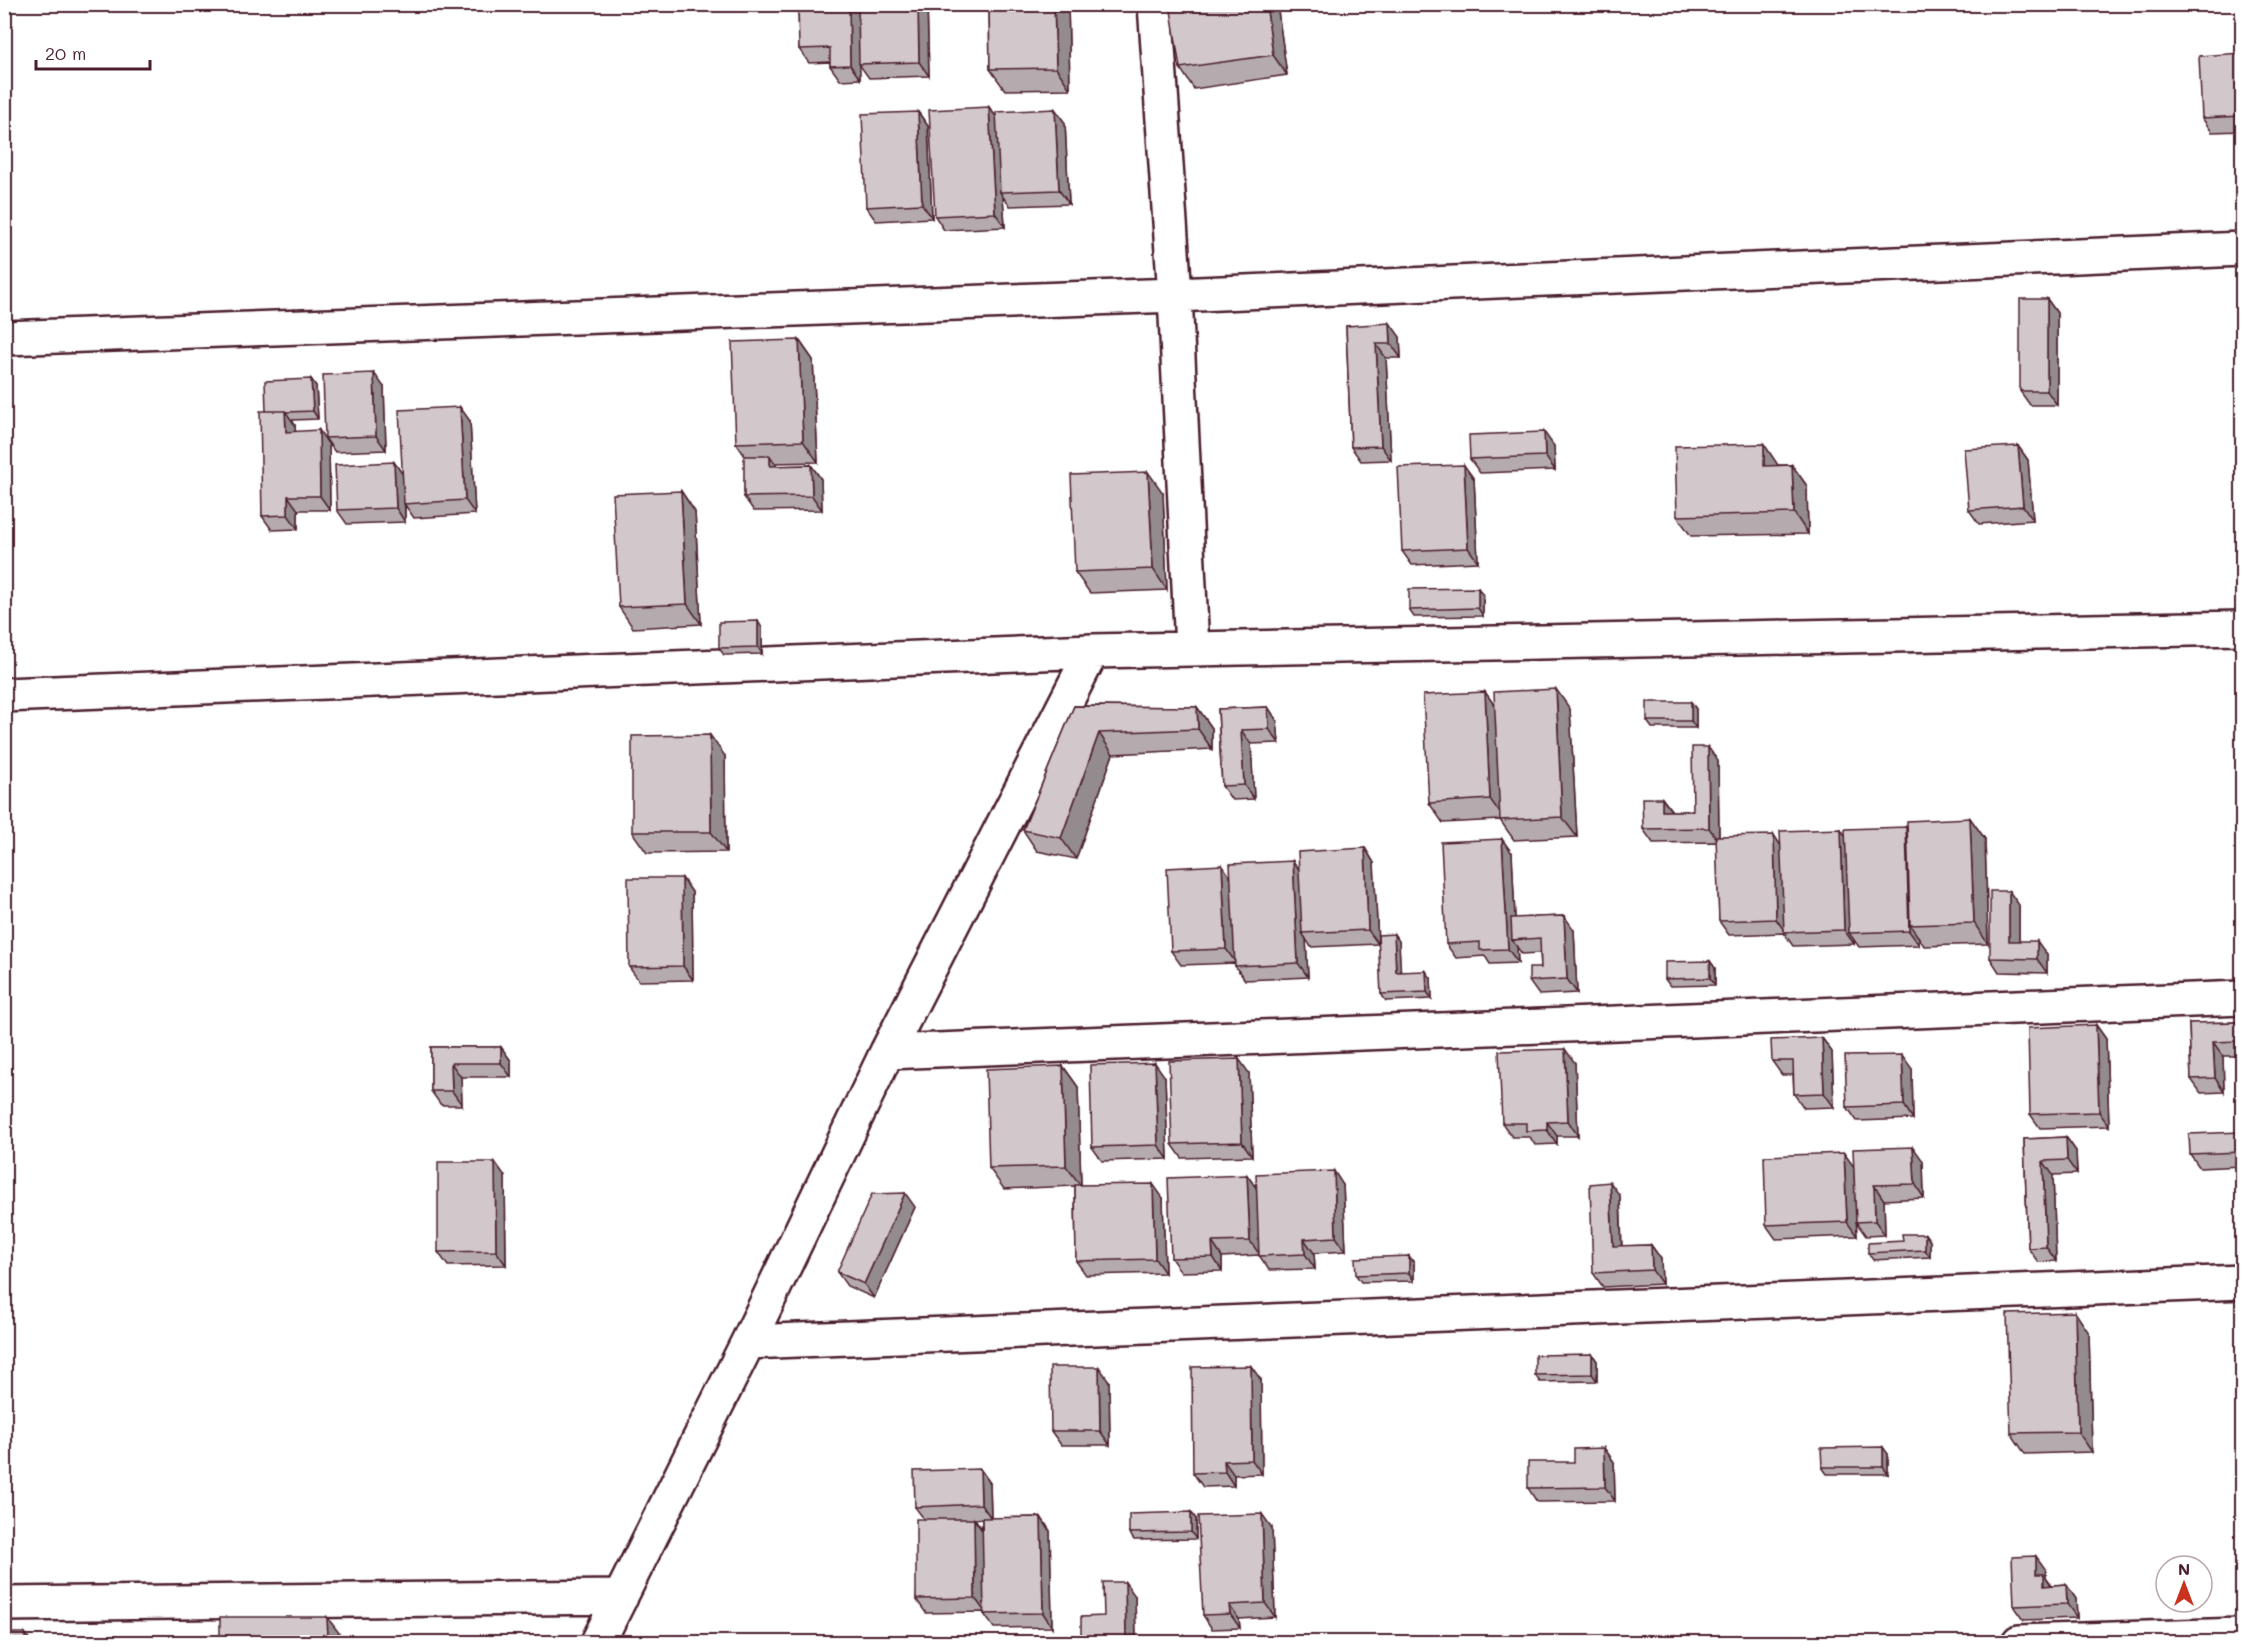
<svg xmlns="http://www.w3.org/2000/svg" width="2247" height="1647" font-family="Mali,sans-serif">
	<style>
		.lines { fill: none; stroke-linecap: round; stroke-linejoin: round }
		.minor-casing { stroke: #4a1f2b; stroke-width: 38 }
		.minor { stroke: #fff; stroke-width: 33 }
		.wall { fill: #b5abaf; stroke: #4a1f2b; stroke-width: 1.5; fill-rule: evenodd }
		.shaded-wall { fill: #938b8e; stroke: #4a1f2b; stroke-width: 1.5 }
		.building { fill: #d2c7cb; stroke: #4a1f2b; stroke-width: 1.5 }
	</style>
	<rect width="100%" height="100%" fill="#fff"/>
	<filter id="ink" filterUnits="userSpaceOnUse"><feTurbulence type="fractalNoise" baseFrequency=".0167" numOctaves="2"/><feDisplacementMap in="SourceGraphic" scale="12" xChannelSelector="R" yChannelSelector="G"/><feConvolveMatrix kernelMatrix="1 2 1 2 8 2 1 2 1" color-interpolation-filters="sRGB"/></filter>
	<g filter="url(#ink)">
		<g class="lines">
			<defs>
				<path id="minor" d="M1155,4l20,291 17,354
					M4,338l1171,-43 1067,-46
					M4,695l1088,-44 1150,-23
					M887,1052l1355,-54
					M748,1342l1494,-60
					M4,1604l617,-7
					M598,1642l150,-300 139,-290 205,-401
					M2019,1642l223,-7"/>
			</defs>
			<use href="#minor" class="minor-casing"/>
			<use href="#minor" class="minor"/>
		</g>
		<path class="wall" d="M798,4h129l2,72 -60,2 -10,-14 1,15 -20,1 -10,-14v-4l-21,1 -10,-14z
			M989,4h79l2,85 -65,1 -15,-21z
			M1277,4l10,71 -93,14 -14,-21z
			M2242,53v78l-30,1 -10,-14z
			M989,107l7,10 59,-8 10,14 4,81 -59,2 -7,-9 2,30 -61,3 -9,-14z
			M918,112l10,14 4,92 -56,3 -10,-14z
			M2047,299l10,14v92h-27l-10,-14z
			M1346,326l54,11 1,21h-15l5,102 -30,1 -10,-14z
			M799,340l14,20 5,102 -43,1 2,3 34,-1 10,14 1,31 -68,1 -10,-14 1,-41 -9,-13z
			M311,379l5,7 2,33 -26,1 3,5v6l34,14 1,65h-32v19l-26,1 -10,-14 4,-105z
			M384,387l2,63 -51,2 -10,-14z
			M470,421l5,93 -61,4 -9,-13v17l-58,2 -10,-14 57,-48 8,12z
			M1554,446l1,24 -75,3 -10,-14z
			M2018,446l10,14 5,60 -54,4 -10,-14z
			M1778,465h14l15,21 1,48 -117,2 -14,-20z
			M1474,479l4,83 -66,3 -10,-14z
			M681,491l14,21 6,112 -68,4 -14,-21z
			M1163,493l4,97 -77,3 -15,-21z
			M1478,588l5,7v21l-69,1 -5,-7z
			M762,628v26l-38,1 -5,-7z
			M1485,692l9,13 76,4 7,128 -63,3 -14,-20 -57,3 -14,-20z
			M1691,702l5,7v19h-44l-5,-7z
			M1074,706l123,1 15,21v21l-99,5 -37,105 -39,-8 -14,-21z
			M1268,707l9,14 2,22 -28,1 3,55 -22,1 -10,-14 -4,-77z
			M725,756l1,96 -79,1 -15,-21z
			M1718,761l1,75 62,9 65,-8 60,-10 1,2 63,-11 15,21 3,105 -64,2 -5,-8v7l-60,2 -5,-7v4l-61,2 -9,-13 -55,2 -10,-14 -2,-79 -64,1 -10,-14 19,-31 10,13h21z
			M1365,848l9,15 4,81 -67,3 -5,-8 2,38 -63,3 -10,-14v-3l-54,2 -10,-14 51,-86 8,12 63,-16 6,9z
			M1512,853l3,65 49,-2 10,14 3,63 -38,2 -10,-14 12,-13 -1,-15 -18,1 -5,-7 1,16 -28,1 -5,-8 -29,2 -10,-14z
			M682,878l10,14 1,88 -54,1 -10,-14z
			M2019,905v36l28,14v18l-48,-1 -9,-14z
			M1399,941l1,31 31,6 1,21 -46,2 -5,-7z
			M1710,961l5,7v17l-45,1 -5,-7z
			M2242,1022v34h-19l1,36 -23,1 -10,-14 -2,-56z
			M2096,1025l10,14 3,87 -69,2 -10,-14z
			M1822,1038l10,14 2,55 -30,1 -10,-14 -1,-19h-11l-10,-14z
			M431,1047h70l10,14v16h-50l1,28h-21l-10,-14z
			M1575,1063l3,73h-21v8l-22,1 -5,-8h-18l-10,-14z
			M1063,1066l15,21 3,98 82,13 2,75 -79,2 -10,-14 -1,-75 -71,3 -15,-21z
			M1912,1069l1,50 -56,2 -10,-14z
			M1249,1073l3,83 -70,2 -10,-14z
			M1165,1077l3,82 -66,2 -10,-14z
			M2242,1132v34l-42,2 -10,-14z
			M2066,1137l10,14 1,23 -24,1 3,86 -18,1 -10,-14 -4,-109z
			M1923,1161l1,37 -40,2 1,35 -19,1 -10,-14 1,14 -81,3 -10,-14 88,-58z
			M1247,1175l10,14 86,-4 3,66 -32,2 1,16 -46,1 -10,-15 -37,2v14l-41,1 -10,-14z
			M505,1176l1,89 -58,1 -10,-14z
			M1620,1196l2,50 29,-1 10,14 1,25 -59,3 -10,-14z
			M915,1207l-41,91 -27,-12 -10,-14z
			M1925,1234l5,7v16l-57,3 -5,-7z
			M1409,1256l5,7v18l-53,1 -5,-7z
			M2089,1333l3,119 -67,2 -14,-21z
			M1592,1354l5,7v20l-57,1 -5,-7z
			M1261,1380l1,94 -28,1v11l-31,1 -10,-14z
			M1109,1381l1,64h-49l-10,-14z
			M1604,1448l10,14 1,39 -78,1 -9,-14 46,-26z
			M1888,1454v20h-61l-5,-7z
			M980,1469l10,14 1,35 50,-1 9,14 2,96 -58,1 -10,-14v-2l-58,1 -10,-14 8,-80 -9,-12zM982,1518v11l-7,-10z
			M1191,1512l5,7v20l-62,1 -5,-7z
			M1272,1528l3,89 -36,2 1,9 -28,1 -9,-14z
			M2046,1570v7l6,8 14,-1 10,15 1,19 -53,2 -10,-14z
			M1135,1596l1,46h-53l-2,-2 23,-24z"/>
		<path class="shaded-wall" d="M849,4h10l1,75 -10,-14z
			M918,4h9l2,72 -10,-14z
			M1054,4h14l2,85 -14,-21z
			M1266,4h11l10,71 -14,-20z
			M989,107l10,14 1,71 3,5 2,30 -10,-14z
			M1055,109l10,14 4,81 -10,-14z
			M918,112l10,14 4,92 -10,-14z
			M2047,299l10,14v92l-10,-14z
			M1390,323l10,14 1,21 -10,-14z
			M799,340l14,20 5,102 -15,-21z
			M1376,344l10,14 5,102 -10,-14z
			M374,373l10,14 2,63 -10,-14z
			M311,379l5,7 2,33 -5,-8z
			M460,407l10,14 5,93 -10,-14z
			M285,411l10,14 1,21 -10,-14z
			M319,430l10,15 1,65 -10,-14z
			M1544,432l10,14 1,24 -10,-14z
			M1764,444l14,21 1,21 -15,-20z
			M2018,446l10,14 5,60 -10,-14z
			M770,456l10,14 -10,-4z
			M394,462l10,14 1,46 -9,-14z
			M811,465l10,14 1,31 -10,-14z
			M1464,465l10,14 4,83 -10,-14z
			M1792,465l15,21 1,48 -14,-21z
			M1148,472l15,21 4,97 -14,-21z
			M681,491l14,21 6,112 -14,-20z
			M288,496l10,14v19l-10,-14z
			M1478,588l5,7v21l-5,-8z
			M758,621l4,7v26l-4,-7z
			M1556,689l14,20 7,128 -15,-20z
			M1485,692l15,21 5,107 -15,-21z
			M1691,702l5,7v19l-5,-7z
			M1197,707l15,21v21l-14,-20z
			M1268,707l9,14 2,22 -10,-14z
			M1241,730l10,14 3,55 -10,-14z
			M1099,733l14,21 -37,105 -15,-21z
			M710,735l15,21 1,96 -15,-20z
			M1708,747l10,14 1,81 -10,-14z
			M1662,798l10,14 -10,-1z
			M1970,818l15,21 3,105 -14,-21z
			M1906,827l10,14 -6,84 9,13v7l-10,-14z
			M1841,829l9,15 -1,89 5,7v4l-10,-14z
			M1774,835l9,14 3,84 -10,-14z
			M1502,839l10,14 4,87h-4l5,7 1,16 -10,-14z
			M1365,848l9,15 4,81 -10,-14z
			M1293,861l10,14 -1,58 4,6 2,38 -10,-14z
			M1222,865l10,14 4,84 -10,-14z
			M682,878l10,14 1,88 -10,-14z
			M2009,891l10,14v50l-10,-14z
			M1564,916l10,14 3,63 -10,-14z
			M1394,934l5,7 2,38 -5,-7z
			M2037,941l10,14v18l-10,-14z
			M1710,961l5,7v17l-5,-7z
			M1426,971l5,7 1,21 -5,-7z
			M2096,1025l10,14 3,87 -10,-14z
			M1822,1038l10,14 2,55 -10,-14z
			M2213,1042l10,14 1,36 -9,-14z
			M501,1047l10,14v16l-10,-14z
			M1565,1049l10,14 3,73 -10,-15z
			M1902,1055l10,14 1,50 -9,-14z
			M1239,1059l10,14 3,83 -10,-14z
			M451,1063l10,14 1,28 -10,-14z
			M1155,1063l10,14 3,82 -10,-14z
			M1063,1066l15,21 3,99 -15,-20z
			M1547,1122l10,14v8l-10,-14z
			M2066,1137l10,14 1,23 -10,-14z
			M1913,1147l10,14 1,37 -9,-14z
			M1844,1153l10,14 3,69 -10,-14z
			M2043,1161l10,14 3,86 -10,-14z
			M495,1162l10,14 1,89 -10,-14z
			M1334,1171l9,14 3,66 -10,-14z
			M1247,1175l10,14 3,66 -10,-14z
			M1610,1182l10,14 2,64 -9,-14z
			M1153,1184l10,14 2,75 -10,-14z
			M1874,1185l10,15 1,35 -10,-14z
			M905,1193l10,14 -41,91 -10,-14z
			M1925,1234l5,7v16l-5,-7z
			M1304,1239l10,14 1,16 -10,-15z
			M1212,1242l10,15v14l-9,-14z
			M1651,1245l10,14 1,25 -10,-14z
			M1409,1256l5,7v18l-5,-8z
			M2075,1312l14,21 3,119 -14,-20z
			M1592,1354l5,7v20l-5,-7z
			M1251,1366l10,14 1,94 -10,-14z
			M1099,1367l10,14 1,64 -10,-14z
			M1883,1447l5,7v20l-5,-7z
			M1604,1448l10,14 1,39 -10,-14z
			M1224,1461l10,14v11l-9,-14z
			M980,1469l10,14 1,35 -10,-14z
			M1191,1512l5,7v20l-5,-7z
			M1262,1514l10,14 3,89 -10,-14z
			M1041,1517l9,14 2,96 -9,-14z
			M974,1519l10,14 1,79 -10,-14z
			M2036,1556l10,14v7l7,11 1,12 -18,-26z
			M1125,1582l10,14 1,46h-10z
			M2066,1584l10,15 1,19 -10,-14z
			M1229,1605l10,14 1,9 -10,-14z
			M327,1617l15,20v5h-14z
			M25,1633l5,7v2h-5z"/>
		<path class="building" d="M798,4h51l1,61 -20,1v-18l-31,1z
			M858,4h60l1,58 -60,2z
			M989,4h65l2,64 -66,1z
			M1170,4h96l7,51 -93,13z
			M2242,53v63l-40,2 -3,-62z
			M989,107l6,106 -60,3 -6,-106z
			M1055,109l4,81 -59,2 -4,-80z
			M918,112l4,92 -56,3 -4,-93z
			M2020,299h27v92h-27z
			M1390,323l1,21h-15l5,102 -30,1 -5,-121z
			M799,340l4,101 -67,2 -4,-101z
			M374,373l2,63 -51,2 -2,-63z
			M311,379l2,32 -26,1 -2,-1h-19l-1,-30z
			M460,407l5,93 -61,4 -5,-94z
			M260,411h25l1,21 33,-2 1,66h-32v19l-26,1z
			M1544,432l1,24 -75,3 -1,-24z
			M1764,444v22l28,-1 2,48 -117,3 -2,-70z
			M2018,446l5,60 -54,4 -5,-61z
			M744,456h26v10l41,-1 1,31 -68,1z
			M394,462l2,46 -59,2 -2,-45z
			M1464,465l4,83 -66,3 -4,-84z
			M1148,472l5,97 -78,3 -4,-97z
			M681,491l6,113 -68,3 -6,-113z
			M1478,588v20l-69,2v-21z
			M758,621v26l-39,1v-26z
			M1556,689l6,128 -62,3 -6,-128z
			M1485,692l5,107 -61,4 -6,-108z
			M1647,702h44v19h-44z
			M1074,706l123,1 1,22 -99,4 -38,105 -38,-8z
			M1268,707l1,22 -28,1 3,55 -22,1 -4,-77z
			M710,735l1,97h-79v-96z
			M1692,747h16l1,81 -66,1 -1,-31h20v13h31z
			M1970,818l4,105 -64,2 -3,-104z
			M1906,827l3,104 -60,2 -4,-104z
			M1841,829l3,101 -60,2 -4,-101z
			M1774,835l2,84 -57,2 -3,-85z
			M1502,839l6,110 -28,1v-8l-34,2 -5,-102z
			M1365,848l3,82 -66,3 -4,-81z
			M1293,861l5,102 -63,3 -5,-102z
			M1222,865l4,84 -55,2 -4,-83z
			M628,878h54l1,88 -54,1z
			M1990,891h19v50h28v18l-47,-1z
			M1564,916l3,63 -38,2v-13h12l-1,-30 -28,2 -1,-22z
			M1394,934l2,38 30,-1 1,21 -46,2 -3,-59z
			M1710,961v17l-45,1v-17z
			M2242,1022v19l-29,1 2,36 -24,1 -2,-56z
			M2096,1025l3,87 -69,2 -2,-86z
			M1822,1038l2,55 -30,1 -1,-33h-21l-1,-21z
			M431,1047h70v16h-50l1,28h-21z
			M1565,1049l3,72 -21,1v8l-21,1v-8h-24l-3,-72z
			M1902,1055l2,50 -57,2 -2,-51z
			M1239,1059l3,83 -70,2 -3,-83z
			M1155,1063l3,82 -66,2 -2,-82z
			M1063,1066l3,100 -77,2 -3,-99z
			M2242,1132v20l-52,2 -1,-20z
			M2066,1137l1,23 -24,1 3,86 -18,1 -4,-109z
			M1913,1147l2,37 -41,1 1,36 -19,1 -3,-73z
			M1844,1153l3,69 -81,3 -2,-69z
			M438,1162h57l1,89 -58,1z
			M1334,1171l2,66 -32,2 1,15 -46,2 -3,-82z
			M1247,1175l3,66 -38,1 1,15 -42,1 -3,-80z
			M1610,1182l3,64 38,-1 1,25 -59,3 -3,-89z
			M1153,1184l2,75 -79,2 -1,-76z
			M905,1193l-41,91 -27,-12 35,-78z
			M1902,1234h23v16l-57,3v-10l35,-2z
			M1409,1256v17l-53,2 -1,-17z
			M2075,1312l3,120 -67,1 -4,-119z
			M1592,1354v20l-57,1v-20z
			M1251,1366l1,94 -28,1 1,11 -32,1 -1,-106z
			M1050,1367h49l1,64h-49z
			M1883,1447v20h-61l-1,-19z
			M1604,1448l1,39 -77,1v-26h46v-13z
			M980,1469l1,35 -66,3 -1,-36z
			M1191,1512v20l-62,1v-19z
			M1262,1514l3,89 -36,2 1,9 -27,1 -5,-99z
			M1041,1517l2,96 -59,1 -2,-96z
			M916,1519h58l1,79 -59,1z
			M2036,1556v18h8v12l22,-2 1,20 -53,2 -2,-49z
			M1103,1582h22l1,60h-35v-2h-10v-23l23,-1z
			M220,1617h107l1,25h-108z
			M4,1633h21v9h-21z"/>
	</g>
	<rect width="2247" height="1647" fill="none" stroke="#fff" stroke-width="24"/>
	<rect x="12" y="12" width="2223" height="1623" fill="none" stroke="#4a1f2b" stroke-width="2" filter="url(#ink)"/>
	<g transform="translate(2184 1584)"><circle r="28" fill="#ffffff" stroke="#b7a5aa" stroke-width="1.5"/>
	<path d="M0-4.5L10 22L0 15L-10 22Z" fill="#c8321e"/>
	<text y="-9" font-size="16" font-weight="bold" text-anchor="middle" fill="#4a1f2b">N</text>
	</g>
	<path d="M36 60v9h114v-9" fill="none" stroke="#4a1f2b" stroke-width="3"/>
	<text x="45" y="60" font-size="18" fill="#4a1f2b" stroke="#ffffff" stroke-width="4.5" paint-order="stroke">20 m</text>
</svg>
